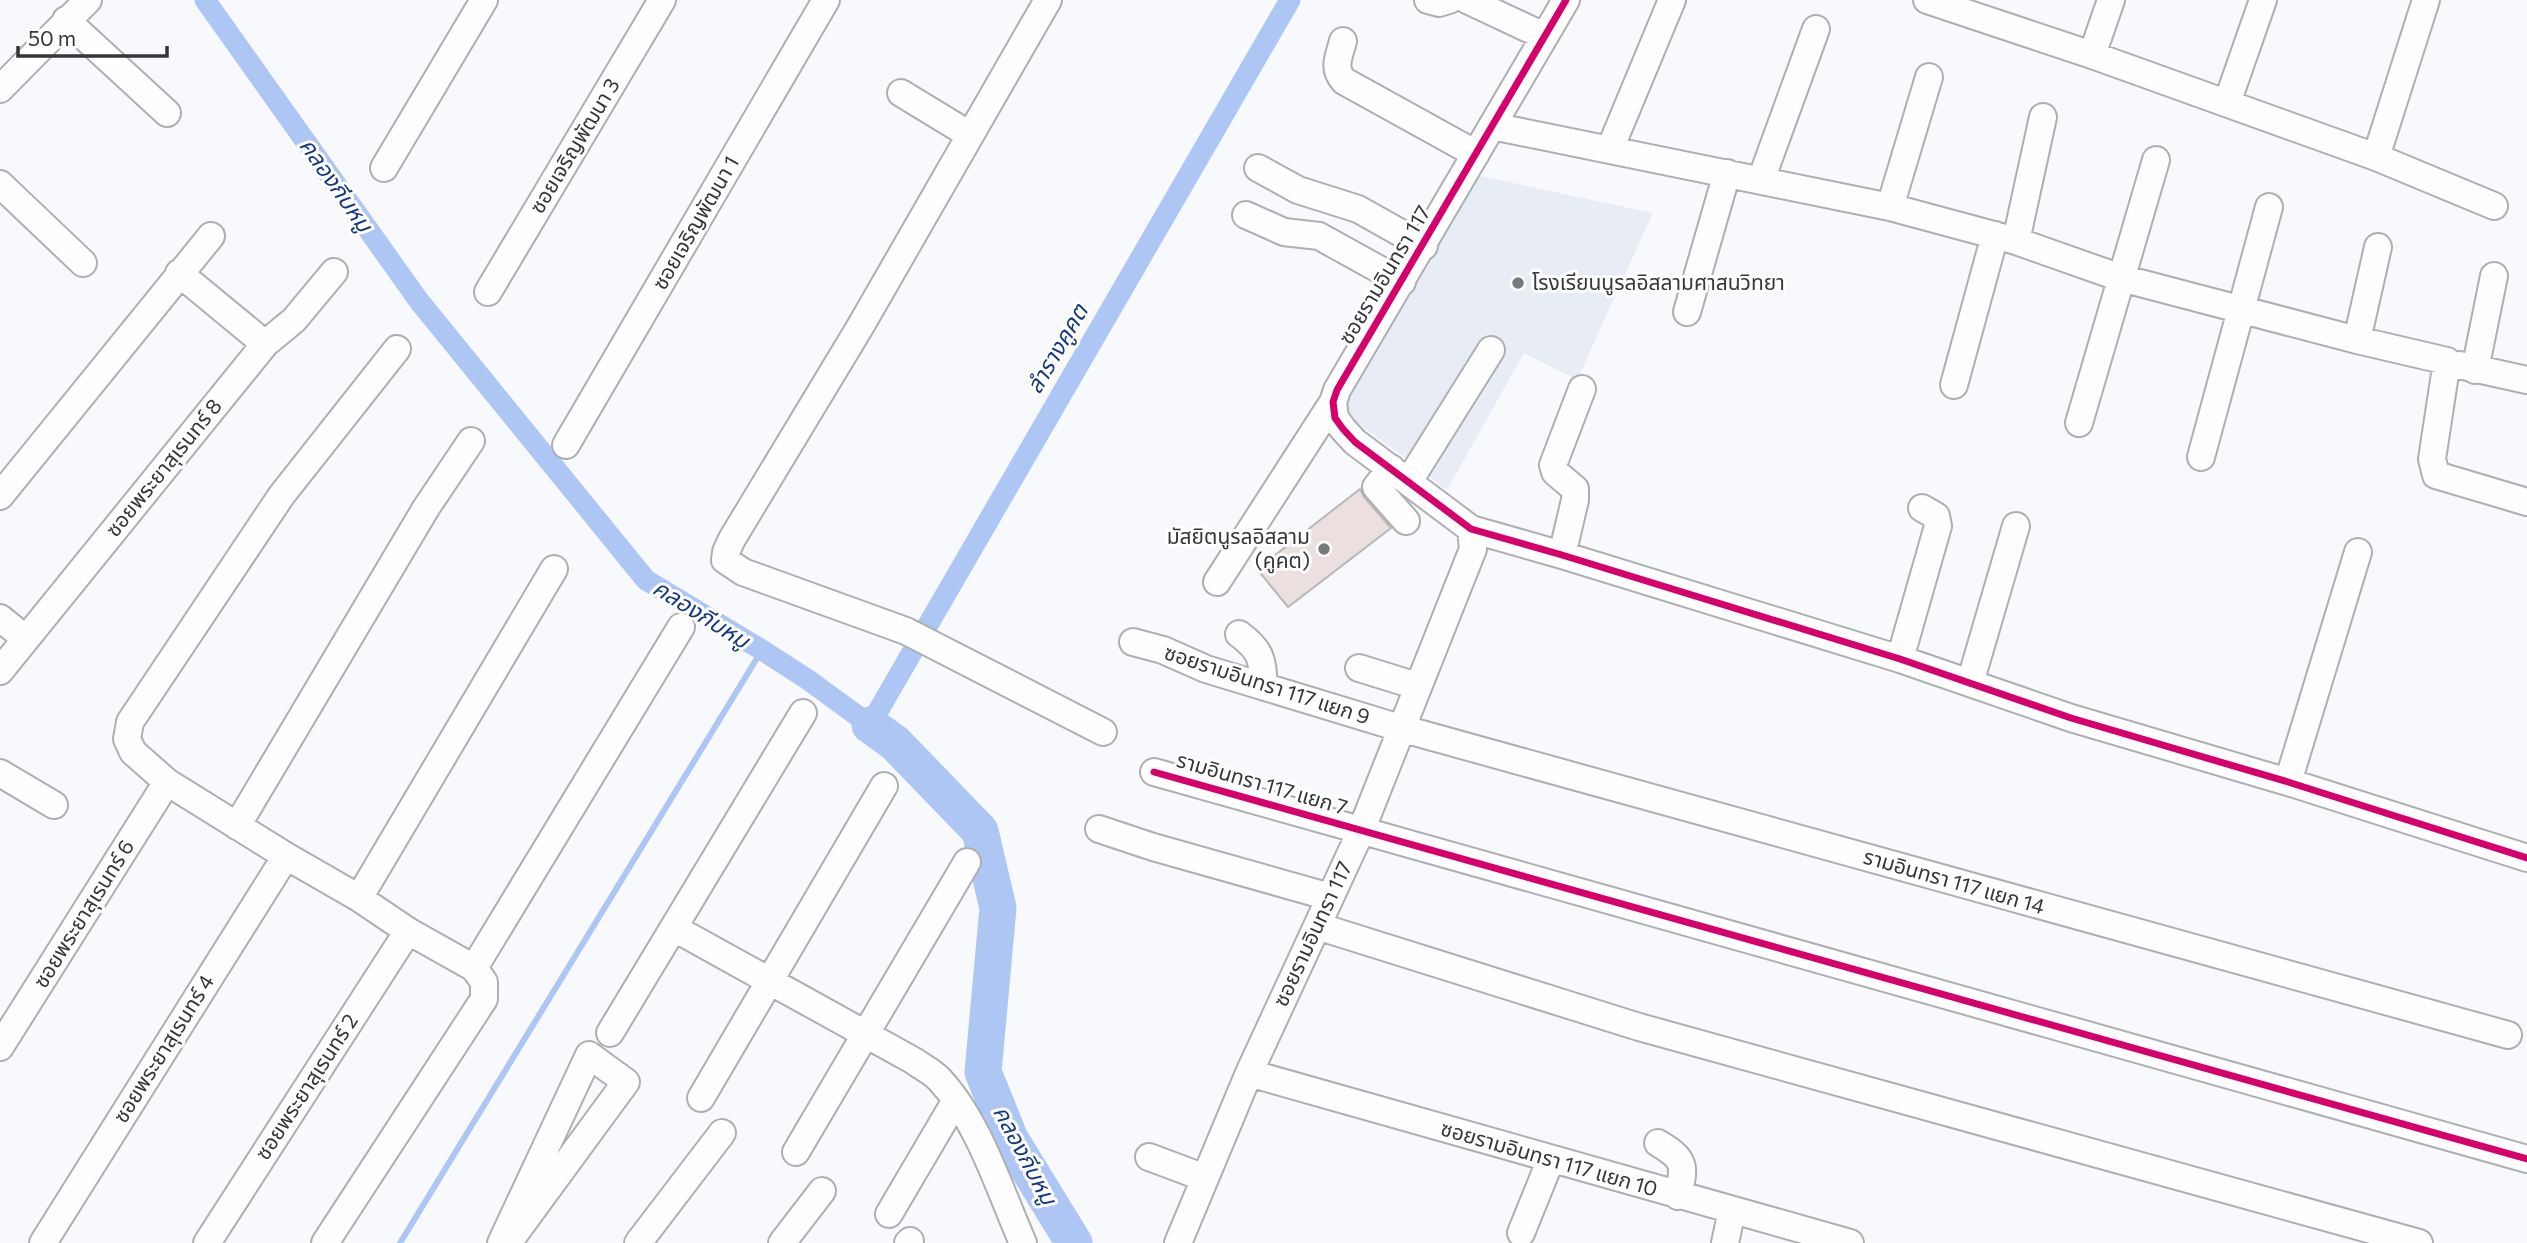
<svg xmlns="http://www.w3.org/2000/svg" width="2527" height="1243" font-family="Commissioner,'Noto Sans Thai',sans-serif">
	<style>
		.built { fill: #e8ecf4 }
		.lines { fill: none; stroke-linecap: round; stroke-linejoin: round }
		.stream { stroke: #aec6f4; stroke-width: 6 }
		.canal { stroke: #aec6f4; stroke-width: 21 }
		.river { stroke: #aec6f4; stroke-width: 37 }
		.building { fill: #ebdfe0; stroke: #b8b7b9; stroke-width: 2 }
		.minor-casing { stroke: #adafb1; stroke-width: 30 }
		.minor { stroke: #fefeff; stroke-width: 26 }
		.cycleway-casing { stroke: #fff; stroke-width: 11 }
		.cycleway { stroke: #d6006c; stroke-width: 7 }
		.poi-dot { fill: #797a7d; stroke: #fff; stroke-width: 2.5 }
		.labels { text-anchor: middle; stroke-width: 6; stroke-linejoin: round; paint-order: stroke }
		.street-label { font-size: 21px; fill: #353638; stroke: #fff }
		.poi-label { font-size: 21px; fill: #353638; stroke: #fff; text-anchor: start }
		.water-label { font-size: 23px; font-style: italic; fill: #153981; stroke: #fff }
	</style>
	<rect width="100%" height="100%" fill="#f7f9fd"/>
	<path class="built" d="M1480,176l173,37 -76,167 -53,-27 -77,137 -98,-74 -4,-18z"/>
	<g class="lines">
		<path class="stream" d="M400,1243l362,-593"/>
		<path class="canal" d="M205,0l214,301 227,279 116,70 45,29 63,46 420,-725"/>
		<path class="river" d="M870,725l25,18 85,88 18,77 -15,164 27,67 64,104"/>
	</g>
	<path class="building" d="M1360,489l4,8 27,31 -103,79 -31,-38z"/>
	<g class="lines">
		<defs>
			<path id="minor" d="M1048,0l-188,327 -128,212 -6,13 -1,8 18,12 163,59 197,101
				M1428,0l11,3 10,-3
				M1467,0l77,36
				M1566,0l-229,390 -4,12 2,16 8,11 12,13 116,87 91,26 338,104 171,59 217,64 239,76
				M1927,0l165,55 284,102 118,49
				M66,20l101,93
				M1343,41c-4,16 -11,27 1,40l132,73
				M2092,55l19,-55
				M0,89l88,-89
				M901,93l69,42
				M2227,103l36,-103
				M1492,126l398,81 126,34 105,37 236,62 90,21 -15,98 4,16 91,27
				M1610,149l62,-149
				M2376,157l50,-157
				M384,168l100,-168
				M1258,168l40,22 60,19 66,37
				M1761,180l55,-151
				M0,184l83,79
				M1890,207l39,-130
				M1246,215l38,17 35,4 83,46
				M2016,241l27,-124
				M179,273l86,71
				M488,292l174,-292
				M1687,312l40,-139
				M2357,340l21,-93
				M2459,365l68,15
				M2475,370l19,-94
				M1954,385l41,-150
				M2079,423l77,-263
				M566,445l260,-445
				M2201,457l68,-250
				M1391,468l-15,19 30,34
				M1409,481l82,-131
				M0,496l211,-260
				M1562,555l13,-55v-11l-20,-17 -2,-7 29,-76
				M1217,582l116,-180
				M0,618l26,21
				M1239,634c23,17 23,25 25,53
				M1133,642l30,8 43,19 194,59 1108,307
				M1900,659l38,-133 -2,-10 -14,-8
				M1359,668l58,18
				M0,671l265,-327 29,-24 40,-48
				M1970,683l46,-157
				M1154,772l1373,387
				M0,773l54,32
				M2288,782l70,-230
				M237,826l189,-318 45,-67
				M1099,829l54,18 177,50
				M359,898l195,-329
				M1317,926l322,101 780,216
				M674,928l240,133c8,6 19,11 26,19 39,42 60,111 83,163
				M474,968l207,-341
				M610,1033l193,-320
				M0,1047l167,-265
				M1249,1073l601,170
				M701,1098l183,-312
				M1658,1143c28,17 27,22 20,53
				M796,1152l171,-290
				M1149,1157l56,21
				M889,1214l67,-114
				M1521,1233l30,-74
				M43,1243l243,-387
				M207,1243l201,-312
				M325,1243l159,-244v-17l-10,-14 -66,-37 -49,-33 -73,-42 -119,-74 -34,-30 -6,-13 3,-17 151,-226 116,-147
				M501,1243l88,-188 37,27 -118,161
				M638,1243l84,-110
				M782,1243l40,-52
				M908,1243l2,-2
				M1178,1243l71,-170 112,-242 112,-282 -2,-20
				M1725,1243l7,-33"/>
		</defs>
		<use href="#minor" class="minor-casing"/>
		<use href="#minor" class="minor"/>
		<defs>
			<path id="cycleway" d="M1566,0l-229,390 -4,12 2,16 8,11 12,13 116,87 91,26 338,104 171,59 217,64 239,76
				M1154,772l1373,387"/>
		</defs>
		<use href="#cycleway" class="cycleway-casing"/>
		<use href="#cycleway" class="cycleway"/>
	</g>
	<g class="poi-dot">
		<circle cx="1518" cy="283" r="7"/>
		<circle cx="1324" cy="549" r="7"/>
	</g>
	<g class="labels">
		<g class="street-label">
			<text transform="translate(575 146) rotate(-59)" y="7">ซอยเจริญพัฒนา 3</text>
			<text transform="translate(696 223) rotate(-60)" y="7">ซอยเจริญพัฒนา 1</text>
			<text transform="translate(1385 275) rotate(-59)" y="7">ซอยรามอินทรา 117</text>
			<text transform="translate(164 468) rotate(-51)" y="7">ซอยพระยาสุเรนทร์ 8</text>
			<text transform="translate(1267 685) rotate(18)" y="7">ซอยรามอินทรา 117 แยก 9</text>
			<text transform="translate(1262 784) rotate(16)" y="7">รามอินทรา 117 แยก 7</text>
			<text transform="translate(1954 882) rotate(16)" y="7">รามอินทรา 117 แยก 14</text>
			<text transform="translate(84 914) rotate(-58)" y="7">ซอยพระยาสุเรนทร์ 6</text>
			<text transform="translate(1313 934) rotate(-65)" y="7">ซอยรามอินทรา 117</text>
			<text transform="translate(164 1049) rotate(-58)" y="7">ซอยพระยาสุเรนทร์ 4</text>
			<text transform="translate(307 1087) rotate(-57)" y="7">ซอยพระยาสุเรนทร์ 2</text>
			<text transform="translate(1549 1159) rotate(16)" y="7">ซอยรามอินทรา 117 แยก 10</text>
		</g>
		<g class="poi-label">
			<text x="1532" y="290">โรงเรียนนูรลอิสลามศาสนวิทยา</text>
			<text x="1310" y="544" text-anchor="end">มัสยิตนูรลอิสลาม<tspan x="1310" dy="24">(คูคต)</tspan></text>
		</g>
		<g class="water-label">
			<text transform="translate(336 185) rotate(55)" y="8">คลองกีบหมู</text>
			<text transform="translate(1057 349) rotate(-60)" y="8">ลำรางคูคต</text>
			<text transform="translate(701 614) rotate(32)" y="8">คลองกีบหมู</text>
			<text transform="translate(1025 1155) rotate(62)" y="8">คลองกีบหมู</text>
		</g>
	</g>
	<path d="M18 46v10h149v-10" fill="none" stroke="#353638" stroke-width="3.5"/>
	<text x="28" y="46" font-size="21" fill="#353638" stroke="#ffffff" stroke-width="5" paint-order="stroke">50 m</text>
</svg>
